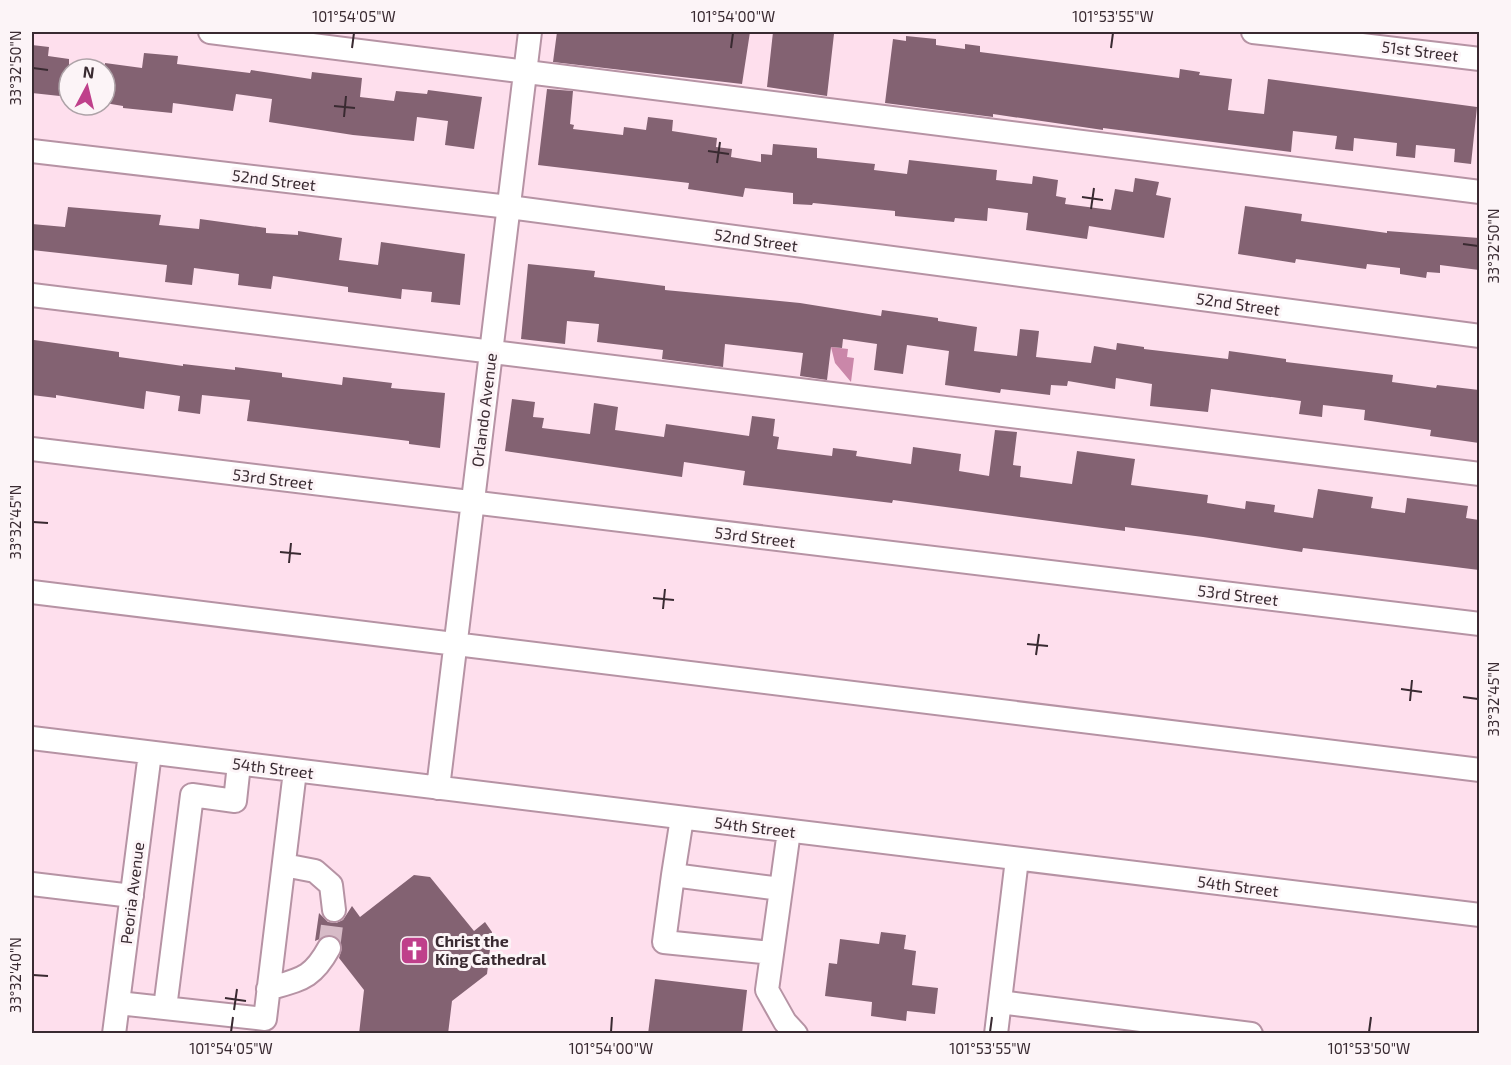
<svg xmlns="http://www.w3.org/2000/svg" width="1511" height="1065" font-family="'Exo 2',sans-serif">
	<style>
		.water { fill: #ca87a9 }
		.building { fill: #836272 }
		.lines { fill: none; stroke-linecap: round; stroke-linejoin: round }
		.minor-tunnel { stroke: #d7bbc7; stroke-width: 22; stroke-dasharray: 22 11; stroke-linecap: butt }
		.minor-casing { stroke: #b693a4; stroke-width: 26 }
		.minor { stroke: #fff; stroke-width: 22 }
		.ticks { fill: none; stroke: #392a31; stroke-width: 2 }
		.labels { text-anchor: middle; stroke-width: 6; stroke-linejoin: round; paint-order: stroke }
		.street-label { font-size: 16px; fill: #392a31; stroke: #fcf4f7 }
		.poi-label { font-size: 16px; font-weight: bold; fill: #392a31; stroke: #fcf4f7; text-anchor: start }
		.neatline { fill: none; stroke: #392a31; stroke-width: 2 }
		.ticks-label { font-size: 15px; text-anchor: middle; fill: #392a31 }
	</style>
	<rect width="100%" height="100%" fill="#fedfed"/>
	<path class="water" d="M831,347l17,2 -1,8 7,1 -3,24 -16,-19z"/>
	<path class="building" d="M557,32h193l-8,52 -189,-22z
		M773,32l61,2 -7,62 -60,-9z
		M906,36l30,3v6l29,4v-5l15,2v6l199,26 1,-9 20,3 -1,3 33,4 -4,31 36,4 4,-35 209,28 -6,57 -17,-2 1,-13 -39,-4 -1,13 -19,-2 1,-13 -43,-5 -1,13 -18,-2 2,-13 -44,-5 -2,21 -188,-24v2l-110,-16v3l-108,-14 8,-64 13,2z
		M32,45l17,2 -1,9 21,3v38l-37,-4z
		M144,53l34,3 -1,8 73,9 1,-3 60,9 1,-7 50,6 -2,19 34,4 2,-10 31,3 1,-4 54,7 -8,52 -29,-4 3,-24 -31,-4 -3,24 -61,-6 -84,-13 3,-23 -36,-5 -3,17 -60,-8 -1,10 -49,-5v-2l-18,-3v-40l37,5z
		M547,89l26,2 -3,33 4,1 -1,4 50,6 1,-8 22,3 2,-13 25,3 -1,11 45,7 -1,9 16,2 -1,8 30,5v-8l11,1 1,-11 44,4v10l58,6 -1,6 33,4 2,-14 88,10 -1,10 36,4 1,-8 25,4 -2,16 10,2 -1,6 46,6 4,-21 18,3 2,-14 24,4 -3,13 15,3 -7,40 -75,-12 -2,13 -61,-9 2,-17 -40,-5 -1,13 -32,-3 -1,4 -59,-6v-5l-82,-8 -1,2 -19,-1v-11l-48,-5 -2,9 -55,-8 1,-6 -151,-18z
		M1245,206l57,8 -1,7 86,12v-2l92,7v32l-39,-5v8l-13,-1 -1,6 -26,-4v-6l-33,-4 -1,5 -70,-10 -1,4 -57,-9z
		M68,207l93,8 -2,10 40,4 1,-10 66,9v5l32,2v-4l44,7 -3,22 39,5 3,-23 84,12 -5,51 -29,-3 1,-10 -30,-3 -1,10 -53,-7v-5l-75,-11 -2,13 -33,-4 1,-11 -45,-6 -2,17 -27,-3 2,-17 -135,-15v-26l33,3z
		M528,264l67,7 -1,6 71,9v4l135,13 81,13 1,-6 56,8v3l39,6 -3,24 43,5 3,-27 19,2 -3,26 55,6 3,-17 22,4 1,-7 27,4v2l84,10 1,-8 57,8v3l107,13 -1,7 44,6 1,-3 42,5v53l-49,-7 1,-6 -67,-10 1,-10 -42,-5 -1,12 -23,-3 2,-13 -90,-12 -3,23 -58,-6 2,-22 -36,-6 -1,11 -47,-8 -1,5 -16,-1 -1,10 -49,-6 -1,4 -55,-8 4,-34 -42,-6 -4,29 -29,-4 3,-26 -34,-5 -1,9 -11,-1 -4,33 -27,-4 3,-23 -78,-9 -2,23 -61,-8 1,-9 -66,-8 2,-18 -32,-3 -2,23 -44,-5z
		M34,340l85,12v5l64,9v-2l52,6v-3l47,6v4l60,8 1,-8 49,6 -1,5 54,5 -5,55 -31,-4v-3l-162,-20 3,-21 -48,-5 -2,19 -22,-3 2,-15 -34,-5 -2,18 -88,-14v3l-24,-3z
		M512,399l23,3 -2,15 11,1 -2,10 48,6 4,-31 24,4 -3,23 49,7 2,-13 83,12 3,-20 23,3 -2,17 6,1 -2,12 55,7 1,-8 24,3 -1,5 55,8 2,-17 48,7 -2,17 30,5 6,-46 22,2 -4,33 8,1 -1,11 52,7 5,-33 58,8 -4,26 77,10 -1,8 38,6 1,-8 29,4 -1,7 39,6 5,-29 55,8 -2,11 34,5 2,-15 61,8 -2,12 13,2v50l-176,-22 -1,4 -99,-15 -78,-10v4l-232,-31 -1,3 -149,-18 2,-14 -61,-9 -2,15 -177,-26z
		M414,875l16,2 44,54 11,-9 7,10 -5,42 -35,27 -4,33h-89l5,-44 -25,-32 3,-10 -6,-11 -7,-2 -14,6 4,-28 9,9 8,1 7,-3 9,-14 8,11z
		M881,932l25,3 -2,14 12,2 -4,34 26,3 -3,26 -28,-3 -1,10 -35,-5 1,-14 -47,-6 4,-33 8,1 3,-25 39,5z
		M655,979l92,11 -5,44h-94z"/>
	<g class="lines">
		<path class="minor-tunnel" d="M329,948l5,-38"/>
		<defs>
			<path id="minor" d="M210,32l1270,160
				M1253,32l227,27
				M32,151l477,56 971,129
				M32,295l1448,179
				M32,449l1448,175
				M32,592l1448,178
				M32,738l1448,177
				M438,788l92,-756
				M284,865l31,6 16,14 3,25
				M673,875l9,-57
				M32,884l100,12
				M781,889l8,-58
				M772,953l-108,-11 9,-67 108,14 -14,101 18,32 11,12
				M268,989c33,-10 44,-10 61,-41
				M1000,1002l251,32
				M118,1003l147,16 30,-248
				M165,1008l27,-213 43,6 4,-37
				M114,1034l36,-281
				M996,1034l21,-175"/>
		</defs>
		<use href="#minor" class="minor-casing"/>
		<use href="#minor" class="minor"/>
	</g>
	<path class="ticks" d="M352,48l2,-15M731,48l2,-15M1111,48l2,-15M33,68l15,2M334,106l21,2M344,117l2,-21M708,151l21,3M717,163l3,-21M1082,197l21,3M1091,209l3,-21M1463,244l15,2M33,522l15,1M280,552l21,2M289,563l2,-20M653,598l21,2M663,609l2,-20M1027,644l21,2M1036,655l3,-21M1401,689l21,3M1463,697l15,2M1410,701l2,-21M33,975l15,1M225,998l21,3M234,1010l3,-21M231,1032l2,-15M611,1032l1,-15M990,1032l2,-15M1369,1032l2,-15"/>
	<defs>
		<symbol id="church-square" viewBox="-11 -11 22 22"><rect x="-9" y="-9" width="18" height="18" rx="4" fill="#bf408b" stroke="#fcf4f7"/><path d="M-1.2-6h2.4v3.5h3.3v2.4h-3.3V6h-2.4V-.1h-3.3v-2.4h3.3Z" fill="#fff"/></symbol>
	</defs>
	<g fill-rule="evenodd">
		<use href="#church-square" x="398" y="934" width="33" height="33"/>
	</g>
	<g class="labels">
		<g class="street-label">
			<text transform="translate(1420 51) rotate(7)" y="6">51st Street</text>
			<text transform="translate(274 180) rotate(7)" y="6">52nd Street</text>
			<text transform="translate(756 240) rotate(8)" y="6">52nd Street</text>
			<text transform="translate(1238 304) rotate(8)" y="6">52nd Street</text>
			<text transform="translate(484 410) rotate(-83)" y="6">Orlando Avenue</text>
			<text transform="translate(273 479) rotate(7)" y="6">53rd Street</text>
			<text transform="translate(755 537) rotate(7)" y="6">53rd Street</text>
			<text transform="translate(1238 595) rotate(7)" y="6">53rd Street</text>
			<text transform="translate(273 768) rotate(7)" y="6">54th Street</text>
			<text transform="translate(755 827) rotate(7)" y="6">54th Street</text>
			<text transform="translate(1238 886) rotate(7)" y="6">54th Street</text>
			<text transform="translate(132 893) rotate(-83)" y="6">Peoria Avenue</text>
		</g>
		<g class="poi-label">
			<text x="435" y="947">Christ the<tspan x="435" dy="18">King Cathedral</tspan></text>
		</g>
	</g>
	<rect width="1511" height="1065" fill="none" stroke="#fcf4f7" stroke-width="66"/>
	<g transform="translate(87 87) rotate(7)"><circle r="28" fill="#fcf4f7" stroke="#aea3a8" stroke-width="1.5"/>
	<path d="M0-4.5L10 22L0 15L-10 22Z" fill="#bf408b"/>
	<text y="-9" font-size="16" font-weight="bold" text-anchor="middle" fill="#392a31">N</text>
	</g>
	<rect x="33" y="33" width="1445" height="999" class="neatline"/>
	<g class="ticks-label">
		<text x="354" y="22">101°54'05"W</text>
		<text x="733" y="22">101°54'00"W</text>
		<text x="1113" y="22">101°53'55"W</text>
		<text transform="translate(16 68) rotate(-90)" y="5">33°32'50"N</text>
		<text transform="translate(1494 246) rotate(-90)" y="5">33°32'50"N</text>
		<text transform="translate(16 522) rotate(-90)" y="5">33°32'45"N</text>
		<text transform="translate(1494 699) rotate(-90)" y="5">33°32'45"N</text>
		<text transform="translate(16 975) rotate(-90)" y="5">33°32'40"N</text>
		<text x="231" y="1054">101°54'05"W</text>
		<text x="611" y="1054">101°54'00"W</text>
		<text x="990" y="1054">101°53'55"W</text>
		<text x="1369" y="1054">101°53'50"W</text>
	</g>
</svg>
